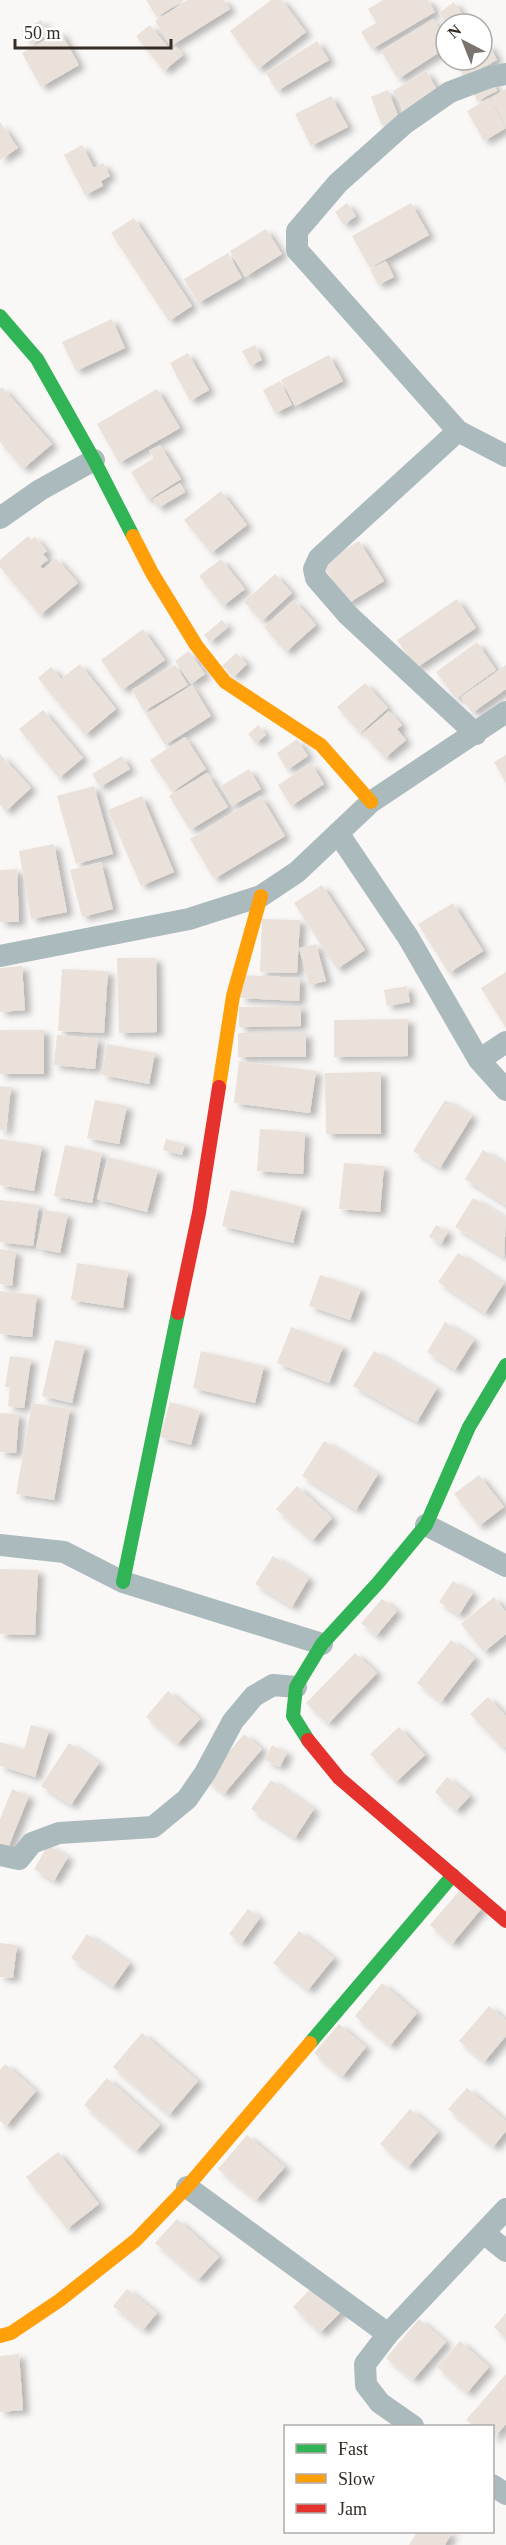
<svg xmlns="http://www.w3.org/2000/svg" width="506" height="2545" font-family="'Times New Roman',serif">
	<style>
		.building { fill: #e9e1da; filter: url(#shadow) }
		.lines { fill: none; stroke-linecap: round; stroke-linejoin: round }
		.street { stroke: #aababd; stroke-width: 22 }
		.fast { stroke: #30b455; stroke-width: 14 }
		.slow { stroke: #ff9f0a; stroke-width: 14 }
		.jam { stroke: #e5322d; stroke-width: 14 }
	</style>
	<defs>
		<filter id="shadow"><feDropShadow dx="6" dy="4" stdDeviation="3" flood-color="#0004"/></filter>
	</defs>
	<rect width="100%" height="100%" fill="#faf8f6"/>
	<path class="building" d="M146,0h38l-27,17z
		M188,0h36l6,9 -59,37 -16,-25z
		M271,0h11l24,32 -48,37 -28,-38z
		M383,0h45l7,12 -63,37 -11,-17 15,-9 7,10 -15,-24z
		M454,2l8,12 -15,10 -8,-11z
		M433,19l13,21v8l-48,31 -17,-28z
		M41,20l8,14 -18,11 -9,-14z
		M150,25l21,26 5,-4 7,8 -19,16 -28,-35z
		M60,31l19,34 -38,22 -19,-34z
		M317,41l12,19 -52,31 -11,-18z
		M489,44l8,16 -33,17 -8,-15 26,-2v-12z
		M426,71l13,22 -33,20 -13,-22z
		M492,81l5,10 -20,10 -5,-11z
		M506,89v38l-16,-29z
		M388,90l11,28 -17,8 -11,-29z
		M331,96l17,31 -37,19 -16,-32z
		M489,98l17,30 -22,13 -17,-30z
		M0,122l18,26 -18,12z
		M82,145l12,23 9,-5 7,13 -9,5 2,5 -18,9 -21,-40z
		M347,203l9,13 -12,9 -9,-13z
		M411,203l18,32 -59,33 -18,-32z
		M134,218l58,88 -23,15 -58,-88z
		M266,229l16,25 -37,23 -15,-26z
		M228,253l14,25 -44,25 -14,-24z
		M386,261l8,16 -16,8 -8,-16z
		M112,319l13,29 -49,23 -14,-29z
		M255,345l7,15 -12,6 -8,-15z
		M188,353l21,37 -19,11 -20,-38z
		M329,355l14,26 -48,25 -14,-26z
		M280,381l12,24 -17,8 -12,-23z
		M2,387l50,57 -29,25 -23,-27v-53z
		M157,389l23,39 -61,35 -22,-39z
		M160,445l21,34 -33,21 -17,-28 23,-14 -5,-7z
		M180,483l5,9 -27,16 -5,-9z
		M221,491l26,34 -36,28 -27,-33z
		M28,536l3,4 4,-3 12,14 -4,3 5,6 -8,6 3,3 13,-11 22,25 -38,32 -40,-48v-7z
		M359,541l25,40 -37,23 -25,-41z
		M221,559l24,30 -22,17 -24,-30z
		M275,574l17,19 -30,28 -18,-19z
		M457,599l19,29 -60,40 -19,-28z
		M294,600l22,25 -30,27 -22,-25z
		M222,620l6,7 -18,15 -6,-7z
		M143,629l22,31 -43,30 -21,-30z
		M477,642l19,28 -40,29 -20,-27z
		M189,651l16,23 -14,10 -16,-23z
		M236,653l11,11 -13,13 -12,-11z
		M80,664l36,45 -31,26 -47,-57 13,-11 10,12z
		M175,665l13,20 -44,26 -12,-21z
		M506,665v24l-34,24 -11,-16z
		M365,683l23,25 -28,25 -23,-26z
		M192,685l19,31 -46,29 -19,-31z
		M43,710l40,48 -24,20 -40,-49z
		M389,711l13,14 -5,4 9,11 -21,18 -22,-25z
		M258,725l8,10 -10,8 -8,-9z
		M185,737l21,32 -34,23 -22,-32z
		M297,739l11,17 -21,14 -10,-17z
		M0,754l31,34 -25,23 -6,-6z
		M506,755v28l-12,-21z
		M122,756l8,13 -30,18 -8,-13z
		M311,763l13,21 -33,22 -13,-21z
		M249,769l12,20 -29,17 -11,-20z
		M207,773l21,34 -38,23 -21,-34z
		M94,786l19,68 -37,10 -19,-68z
		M142,796l32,76 -33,14 -33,-76z
		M261,796l24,40 -71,43 -24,-40z
		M54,844l13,68 -36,7 -12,-68z
		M101,862l12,47 -31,8 -12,-47z
		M17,869l2,53h-19v-52z
		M322,885l43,65 -28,19 -43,-66z
		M453,903l30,48 -34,22 -31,-49z
		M262,919l38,1 -3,53 -37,-1z
		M316,944l10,37 -17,4 -10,-37z
		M117,958h39l1,74 -38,1z
		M22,966l3,44 -25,2v-44z
		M62,969l46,2 -4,62 -46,-2z
		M506,972v56l-25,-40z
		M242,975l58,3 -1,23 -59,-3z
		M407,986l3,16 -23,4 -3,-16z
		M301,1006v20l-62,1v-20z
		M408,1019v37l-74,1v-37z
		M0,1030h44v44h-44z
		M238,1033h68v24h-68z
		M57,1035l41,4 -3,30 -41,-4z
		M107,1044l48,9 -6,31 -47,-9z
		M239,1061l77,10 -6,42 -76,-10z
		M381,1072v62h-55l-1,-61z
		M0,1086l11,1 -5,44 -6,-1z
		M95,1100l32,6 -8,38 -32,-6z
		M445,1100l27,16 -32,52 -27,-17z
		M260,1129l45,3 -2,42 -46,-3z
		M0,1139l42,7 -8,45 -34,-6z
		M166,1139l19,5 -3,11 -19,-5z
		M65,1145l37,8 -10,50 -38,-7z
		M483,1150l23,15v40l-41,-26z
		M108,1157l50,13 -11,42 -50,-13z
		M344,1163l40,3 -4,46 -41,-3z
		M231,1190l71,17 -9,36 -71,-17z
		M473,1198l33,20 -2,39 -49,-30z
		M0,1200l39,5 -6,41 -33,-4z
		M44,1210l24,4 -8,39 -24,-5z
		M436,1225l12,7 -7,12 -12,-7z
		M0,1249l16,2 -4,35 -12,-2z
		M458,1253l46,30 -19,30 -47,-31z
		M77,1263l51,8 -5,37 -52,-8z
		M320,1275l41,14 -11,31 -41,-14z
		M0,1291l37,4 -5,42 -32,-3z
		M445,1322l29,18 -19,30 -28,-18z
		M291,1327l52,20 -14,36 -52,-20z
		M55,1340l30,6 -13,57 -30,-7z
		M201,1351l63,15 -9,37 -62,-15z
		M374,1351l63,37 -20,34 -64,-36z
		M10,1356l21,3 -7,49 -16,-2 2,-19h-5z
		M170,1402l30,9 -9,34 -31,-8z
		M32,1403l38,6 -16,91 -38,-6z
		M0,1413l19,1 -3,39 -16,-1z
		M324,1441l54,33 -22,36 -54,-34z
		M479,1475l25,32 -25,19 -25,-32z
		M297,1486l35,32 -20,23 -36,-32z
		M273,1556l36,22 -17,29 -37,-23z
		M0,1569l38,1 -3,65 -35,-1z
		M453,1581l20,12 -14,22 -20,-13z
		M494,1597l12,15v22l-22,18 -23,-28z
		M382,1599l15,12 -21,25 -15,-13z
		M451,1640l24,18 -34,44 -24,-19z
		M355,1653l22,20 -49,51 -22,-21z
		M168,1691l32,28 -23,25 -31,-27z
		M488,1697l18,19v30l-3,2 -33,-34z
		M31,1725l18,5 -14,47 -35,-11v-24l24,7z
		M399,1727l26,28 -29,27 -26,-28z
		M244,1734l18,15 -38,45 -18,-15z
		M69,1743l30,20 -28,42 -30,-19z
		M272,1745l15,8 -7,14 -15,-7z
		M447,1777l23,19 -14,15 -21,-19z
		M271,1780l43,29 -19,29 -44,-29z
		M12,1789l17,7 -21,52 -8,-3v-26z
		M48,1845l20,12 -14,24 -20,-12z
		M460,1890l22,18 -30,36 -22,-19z
		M248,1909l12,9 -19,26 -12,-10z
		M299,1931l35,27 -26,32 -35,-27z
		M87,1934l43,29 -17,24 -42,-29z
		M0,1943l17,2 -4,33 -13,-1z
		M382,1983l35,30 -27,33 -35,-30z
		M489,2006l17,14v16l-22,26 -25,-21z
		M339,2024l27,23 -24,30 -28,-24z
		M142,2033l56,48 -29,34 -56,-48z
		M5,2064l31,27 -30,35 -6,-5v-51z
		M107,2078l53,47 -24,26 -52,-46z
		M467,2088l39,33v10l-13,16 -45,-38z
		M410,2109l28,23 -30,35 -28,-23z
		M247,2135l38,32 -29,33 -38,-31z
		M58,2152l41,52 -32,25 -41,-52z
		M177,2219l42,38 -21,23 -43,-37z
		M316,2283l27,27 -23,23 -27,-26z
		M127,2289l30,24 -14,17 -30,-24z
		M506,2313v25l-12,-11z
		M419,2319l27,23 -33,38 -27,-22z
		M460,2341l29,26 -22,26 -30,-26z
		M19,2354l4,56 -23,2v-56z
		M506,2374v50l-14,16v-14h-18l-8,-6z
		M417,2532h35l-7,13h-36z"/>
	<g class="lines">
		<path class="street" d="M506,74l-16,3 -40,15 -46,32 -66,59 -41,48v19l161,181 48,25
			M458,431l-139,127 -5,11 2,9 32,37 128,119
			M0,518l40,-28 54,-30
			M338,833l70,104 71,123 27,30
			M0,956l189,-37 72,-23 36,-24 74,-70 135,-90
			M479,1060l27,-18
			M426,1525l80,41
			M0,1545l64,7 59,30 199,62
			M0,1855l19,4 13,-16 27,-10 94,-6 34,-28 18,-26 28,-52 21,-25 19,-11 23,2
			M187,2187l201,147
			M485,2234l21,17
			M413,2426l-33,-23 -14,-18 -1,-21 23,-30 118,-125
			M492,2485l14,9"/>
		<path class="fast" d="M0,316l37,43 57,101 39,76
			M123,1582l55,-269
			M308,1740l-15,-24 3,-29 26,-43 56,-61 48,-58 43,-98 37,-62
			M310,2043l143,-168"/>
		<path class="slow" d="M133,536l19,37 44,72 29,37 96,63 50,57
			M219,1087l14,-91 28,-100
			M0,2336l11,-3 49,-33 76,-60 51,-53 123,-144"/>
		<path class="jam" d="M178,1313l21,-100 20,-126
			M308,1740l31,38 167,143"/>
	</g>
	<rect x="284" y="2425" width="210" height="108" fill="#ffffff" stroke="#aeaba8" stroke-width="1.5"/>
	<rect x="296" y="2444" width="30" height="9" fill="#30b455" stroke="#aeaba8" stroke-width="1.5"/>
	<text x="338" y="2455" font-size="18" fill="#352c26">Fast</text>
	<rect x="296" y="2474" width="30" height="9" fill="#ff9f0a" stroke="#aeaba8" stroke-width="1.5"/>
	<text x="338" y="2485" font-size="18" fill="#352c26">Slow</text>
	<rect x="296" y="2504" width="30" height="9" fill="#e5322d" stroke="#aeaba8" stroke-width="1.5"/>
	<text x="338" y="2515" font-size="18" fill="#352c26">Jam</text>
	<g transform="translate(464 42) rotate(318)"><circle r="28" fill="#ffffff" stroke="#aeaba8" stroke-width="1.5"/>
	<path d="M0-4.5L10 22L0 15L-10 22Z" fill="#7a736f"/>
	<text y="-9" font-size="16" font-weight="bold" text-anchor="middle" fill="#352c26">N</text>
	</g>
	<path d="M15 39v9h156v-9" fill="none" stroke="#352c26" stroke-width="3"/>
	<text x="24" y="39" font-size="18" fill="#352c26" stroke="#ffffff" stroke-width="4.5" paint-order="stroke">50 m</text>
</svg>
